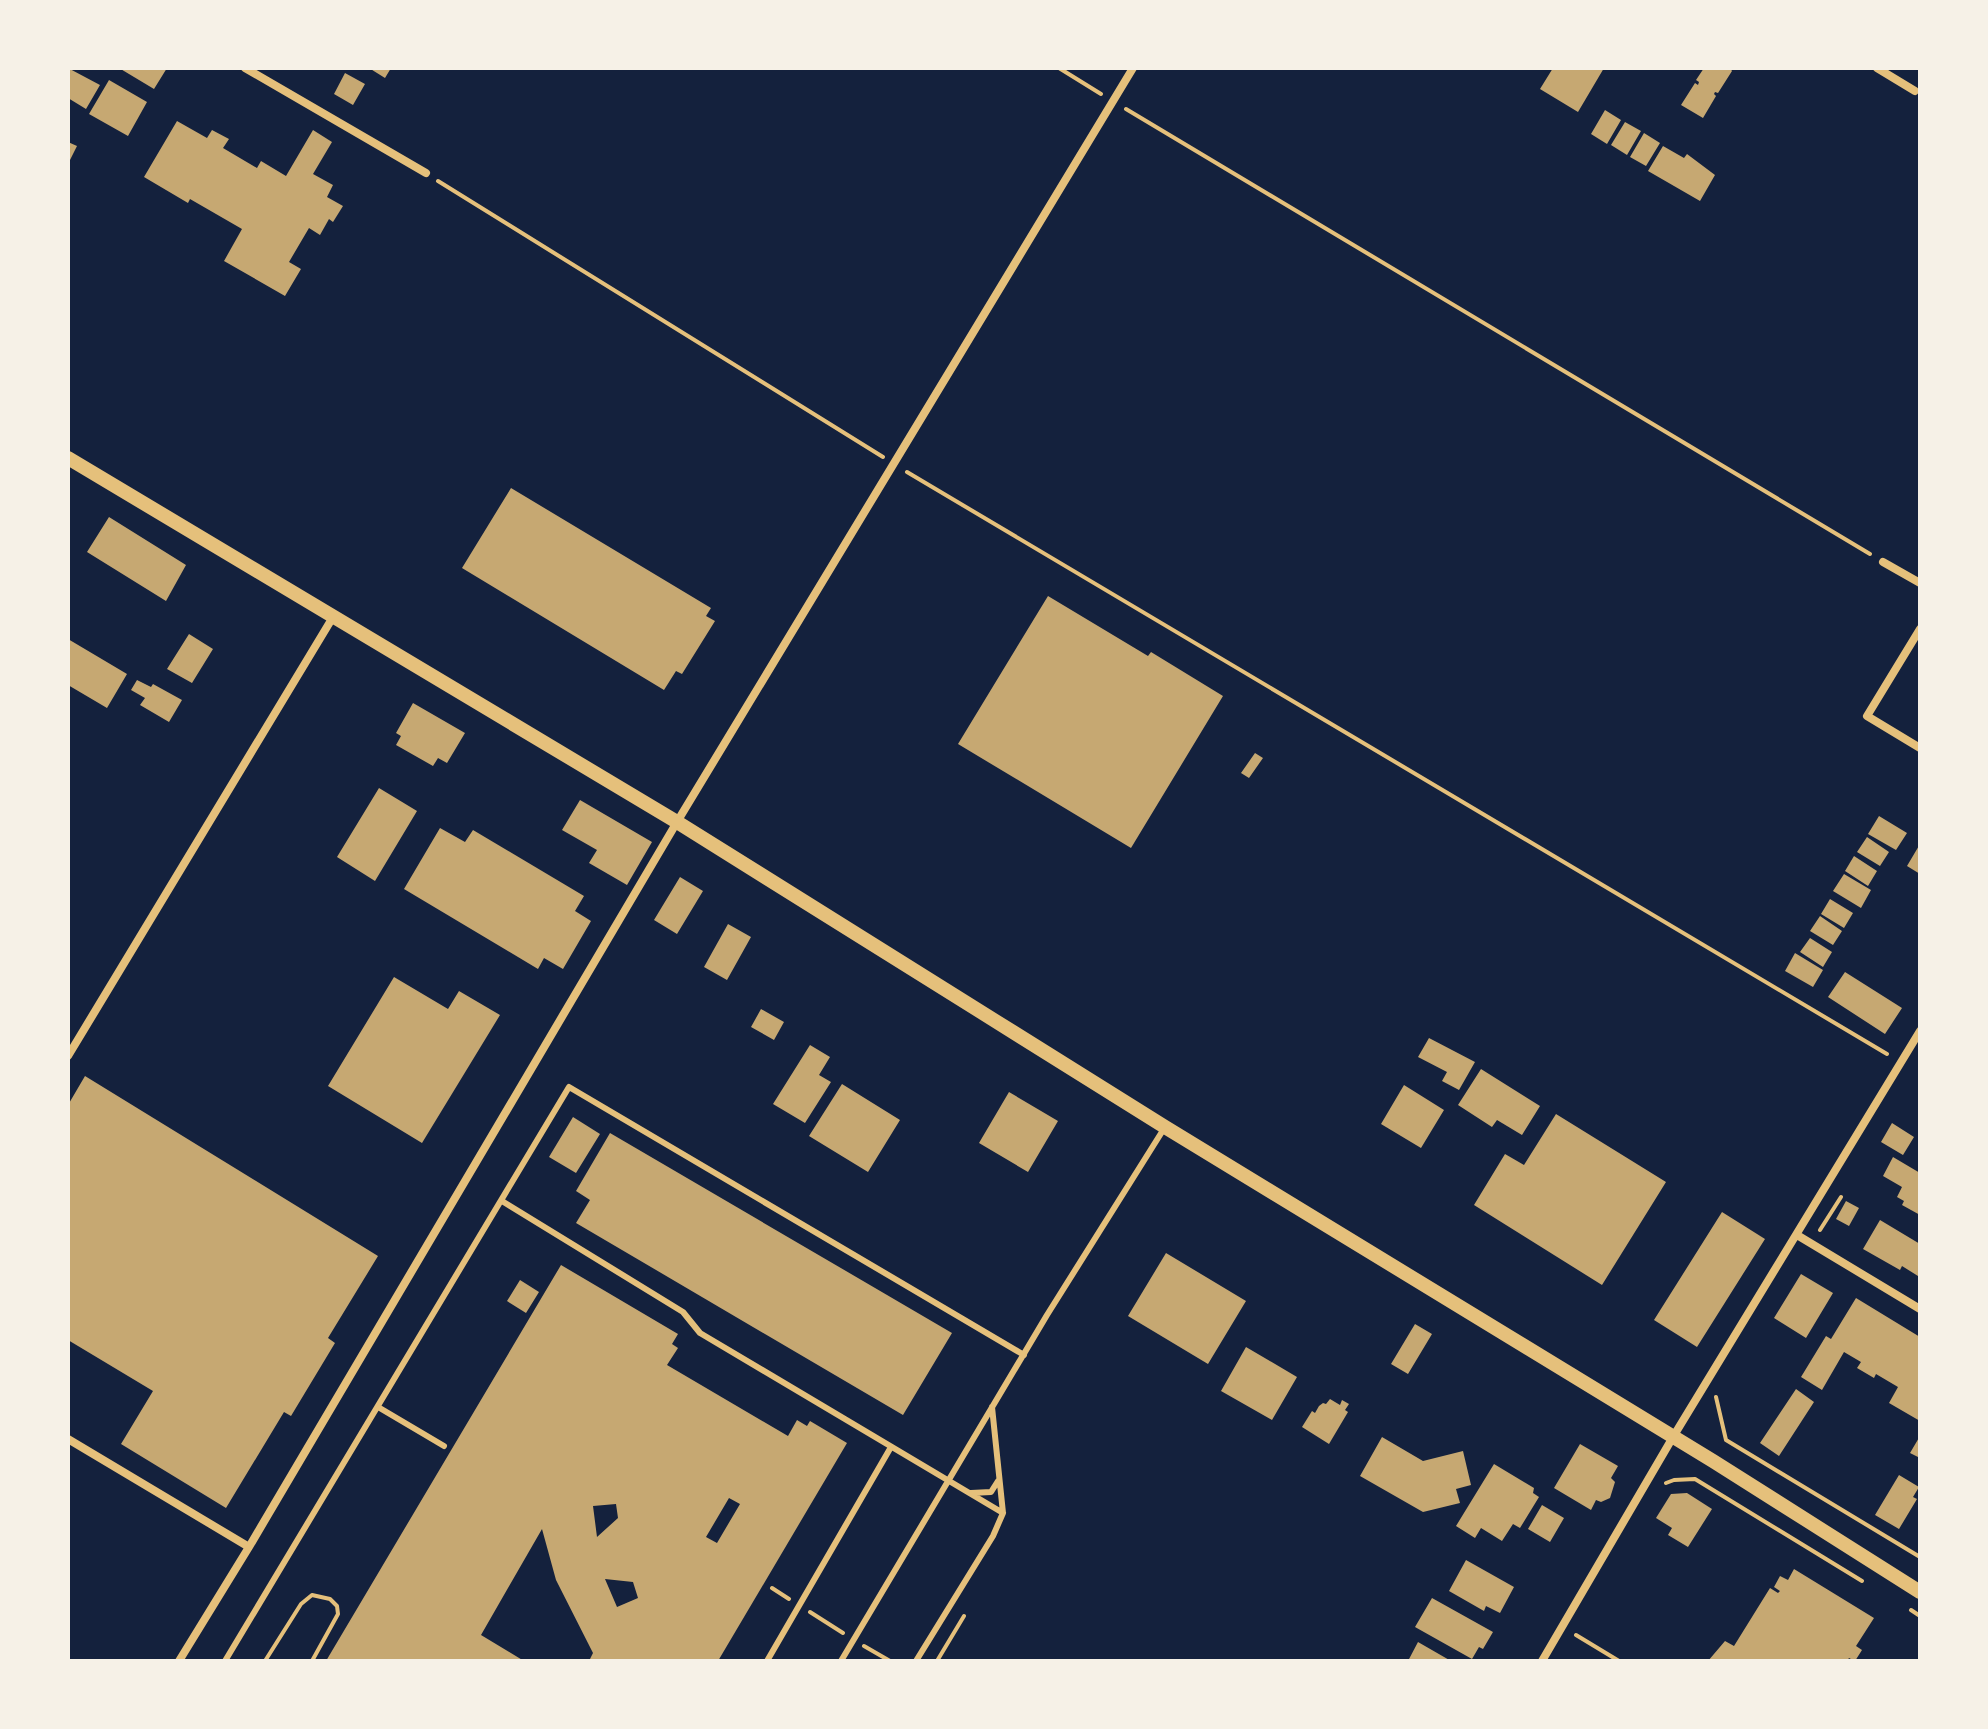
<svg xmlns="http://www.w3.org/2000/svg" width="1988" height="1729" font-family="'IBM Plex Sans',sans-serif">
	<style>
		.building { fill: #c6a872; fill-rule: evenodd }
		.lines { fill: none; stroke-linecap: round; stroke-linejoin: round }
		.path { stroke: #e5c07b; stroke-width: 4 }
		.service { stroke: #e5c07b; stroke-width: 6 }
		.minor { stroke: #e5c07b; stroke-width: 8 }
		.tertiary { stroke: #e5c07b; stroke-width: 14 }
	</style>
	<rect width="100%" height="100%" fill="#14213d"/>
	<path class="building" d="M68,68l32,17 -14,24 -18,-11z
		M119,68h48l-13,21z
		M369,68h22l-6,10z
		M1553,68h51l-26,44 -38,-23z
		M1704,68h26l2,3 -14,22 -3,-1 -1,2 2,2 -13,22 -22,-13 14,-22 3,2 1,-3 -3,-2z
		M345,73l20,11 -12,21 -19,-11z
		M109,80l38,22 -19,34 -39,-22z
		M1605,110l16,10 -14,24 -16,-10z
		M177,121l30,17 5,-8 17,9 -6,9 34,20 4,-7 25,15 27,-46 19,12 -19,32 20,11 -6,12 16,9 -10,16 -4,-3 -9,16 -11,-7 -20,34 12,7 -16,27 -61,-35 18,-32 -52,-30 -2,4 -44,-26z
		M1625,122l16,9 -14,24 -16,-10z
		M1644,133l16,10 -14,23 -16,-9z
		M68,142l9,4 -9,18z
		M1663,146l21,12 3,-4 28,21 -15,26 -52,-30z
		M511,488l200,120 -5,8 9,5 -33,53 -6,-3 -12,19 -202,-122z
		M109,517l77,48 -20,36 -79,-49z
		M1048,596l100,60 3,-4 72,44 -92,152 -173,-104z
		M189,634l24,15 -21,34 -25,-14z
		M68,639l59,35 -20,34 -39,-23z
		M137,680l14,7 2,-3 29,16 -13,22 -29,-17 5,-7 -14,-8z
		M413,703l52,30 -18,30 -9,-5 -5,8 -37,-21 5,-9 -5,-3z
		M1255,753l8,5 -14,20 -8,-5z
		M379,788l38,23 -42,70 -38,-24z
		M580,800l72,42 -25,43 -38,-22 8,-13 -35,-20z
		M1879,816l28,17 -11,17 -28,-16z
		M440,828l25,14 8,-12 111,66 -9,15 16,10 -28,48 -19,-11 -6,11 -134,-80z
		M1867,837l22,15 -9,14 -23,-14z
		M1920,844v30l-13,-8z
		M1854,856l23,15 -9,15 -23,-15z
		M1844,874l27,16 -10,18 -28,-17z
		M680,877l23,14 -26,43 -23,-14z
		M1830,899l23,14 -9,15 -23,-14z
		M1820,916l22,15 -9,14 -23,-14z
		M728,924l23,13 -24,43 -23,-13z
		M1810,938l22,14 -9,15 -23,-15z
		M1795,953l28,17 -10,17 -28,-16z
		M1845,972l57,36 -17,26 -57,-37z
		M394,977l54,32 11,-18 41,24 -78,128 -94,-57z
		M761,1009l23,13 -10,18 -23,-13z
		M1429,1038l46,24 -16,28 -17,-9 5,-9 -29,-15z
		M810,1045l20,12 -11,18 12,7 -26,41 -32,-19z
		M1481,1069l59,37 -18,29 -25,-15 -5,7 -34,-22z
		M85,1076l293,180 -50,82 7,5 -44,73 -7,-4 -58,96 -105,-64 32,-53 -85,-51v-235z
		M842,1084l58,36 -32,52 -59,-36z
		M1404,1085l40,25 -23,38 -40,-24z
		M1009,1092l49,29 -30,51 -49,-29z
		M1556,1114l110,68 -64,103 -128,-80 31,-51 19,11z
		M573,1117l27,17 -24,39 -27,-16z
		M1892,1123l22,14 -11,18 -22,-13z
		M610,1133l342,200 -49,82 -327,-192 14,-23 -14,-9z
		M1893,1157l27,16v42l-18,-10 2,-4 -7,-4 5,-10 -19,-11z
		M1846,1201l13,7 -10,18 -13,-7z
		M1722,1212l43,27 -68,108 -43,-27z
		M1880,1220l40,24 -2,32 -16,-10 -2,4 -37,-21z
		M1166,1253l80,48 -38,63 -80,-48z
		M561,1265l117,69 -6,10 6,4 -11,17 121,71 9,-16 10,6 3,-5 37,22 -129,218h-129l4,-8 -37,-73 -14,-51 -61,106 43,26h-198zM729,1498l11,6 -23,39 -11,-6zM616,1504l2,14 -21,19 -4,-31zM605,1579l28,3 5,16 -21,9z
		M1801,1274l32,19 -27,45 -32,-20z
		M520,1280l19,12 -13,21 -19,-12z
		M1856,1298l64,39v84l-31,-18 9,-16 -22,-13 -2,4 -17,-10 4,-6 -17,-10 -22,38 -21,-13 25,-41 5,3z
		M1415,1324l17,10 -24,40 -17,-10z
		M1246,1347l51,30 -25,43 -51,-29z
		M1796,1389l18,13 -35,54 -19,-13z
		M1330,1399l10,6 2,-5 7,4 -4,6 3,2 -19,32 -27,-17 10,-16 3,2 4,-7 4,-3 3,1z
		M1920,1436v22l-10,-5z
		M1382,1437l41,24 40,-10 8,34 -15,4 4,14 -37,9 -63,-36z
		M1580,1444l38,22 -7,12 4,4 -5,16 -9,4 -5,-2 -5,10 -37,-22z
		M1494,1464l40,24 -1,5 6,4 -19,31 -7,-4 -11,17 -21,-13 -6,10 -19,-12z
		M1899,1475l20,12 -6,10 4,2 -18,30 -24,-14z
		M1687,1493l25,16 -24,38 -20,-12 4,-7 -16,-10 15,-24z
		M1542,1505l22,13 -14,24 -22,-13z
		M1466,1560l48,27 -14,26 -14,-7 -2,5 -35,-20z
		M1794,1569l80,49 -18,28 6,4 -7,11 -6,-3 -2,3h-139l17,-20 9,5 36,-58 8,5 2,-2 -6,-4 6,-11 8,4z
		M1432,1598l61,34 -10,17 -4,-2 -7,12 -57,-32z
		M1418,1642l33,19h-43z"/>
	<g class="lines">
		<path class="path" d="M1059,68l42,26
			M1126,109l744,445
			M438,181l445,276
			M907,472l980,582
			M1820,1230l21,-33
			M1716,1397l10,43 194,117
			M1666,1483l8,-3 21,-1 167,102
			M772,1588l17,11
			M1911,1610l9,6
			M810,1612l33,21
			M1576,1635l43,26
			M864,1646l26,15
			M265,1661l36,-57 11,-9 18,4 7,7 1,8 -26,47
			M937,1661l27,-45"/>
		<path class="service" d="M502,1201l181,111 17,21 303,180
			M378,1407l66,39
			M971,1493l20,-1 7,-11
			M225,1661l344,-574 455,268
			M767,1661l124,-214
			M841,1661l206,-346 118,-188
			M916,1661l77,-125 10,-23 -11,-106"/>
		<path class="minor" d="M245,68l181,105
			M1877,68l38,23
			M1883,562l37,21
			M1920,629l-53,87 53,32
			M68,1056l265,-439
			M1797,1235l123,74
			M68,1439l181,108
			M179,1661l70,-114 428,-725 456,-754
			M1542,1661l131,-224 247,-406"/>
		<path class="tertiary" d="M68,458l609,364 488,305 548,334 207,131"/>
	</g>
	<rect width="1988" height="1729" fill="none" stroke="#f6f1e7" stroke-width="140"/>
</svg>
